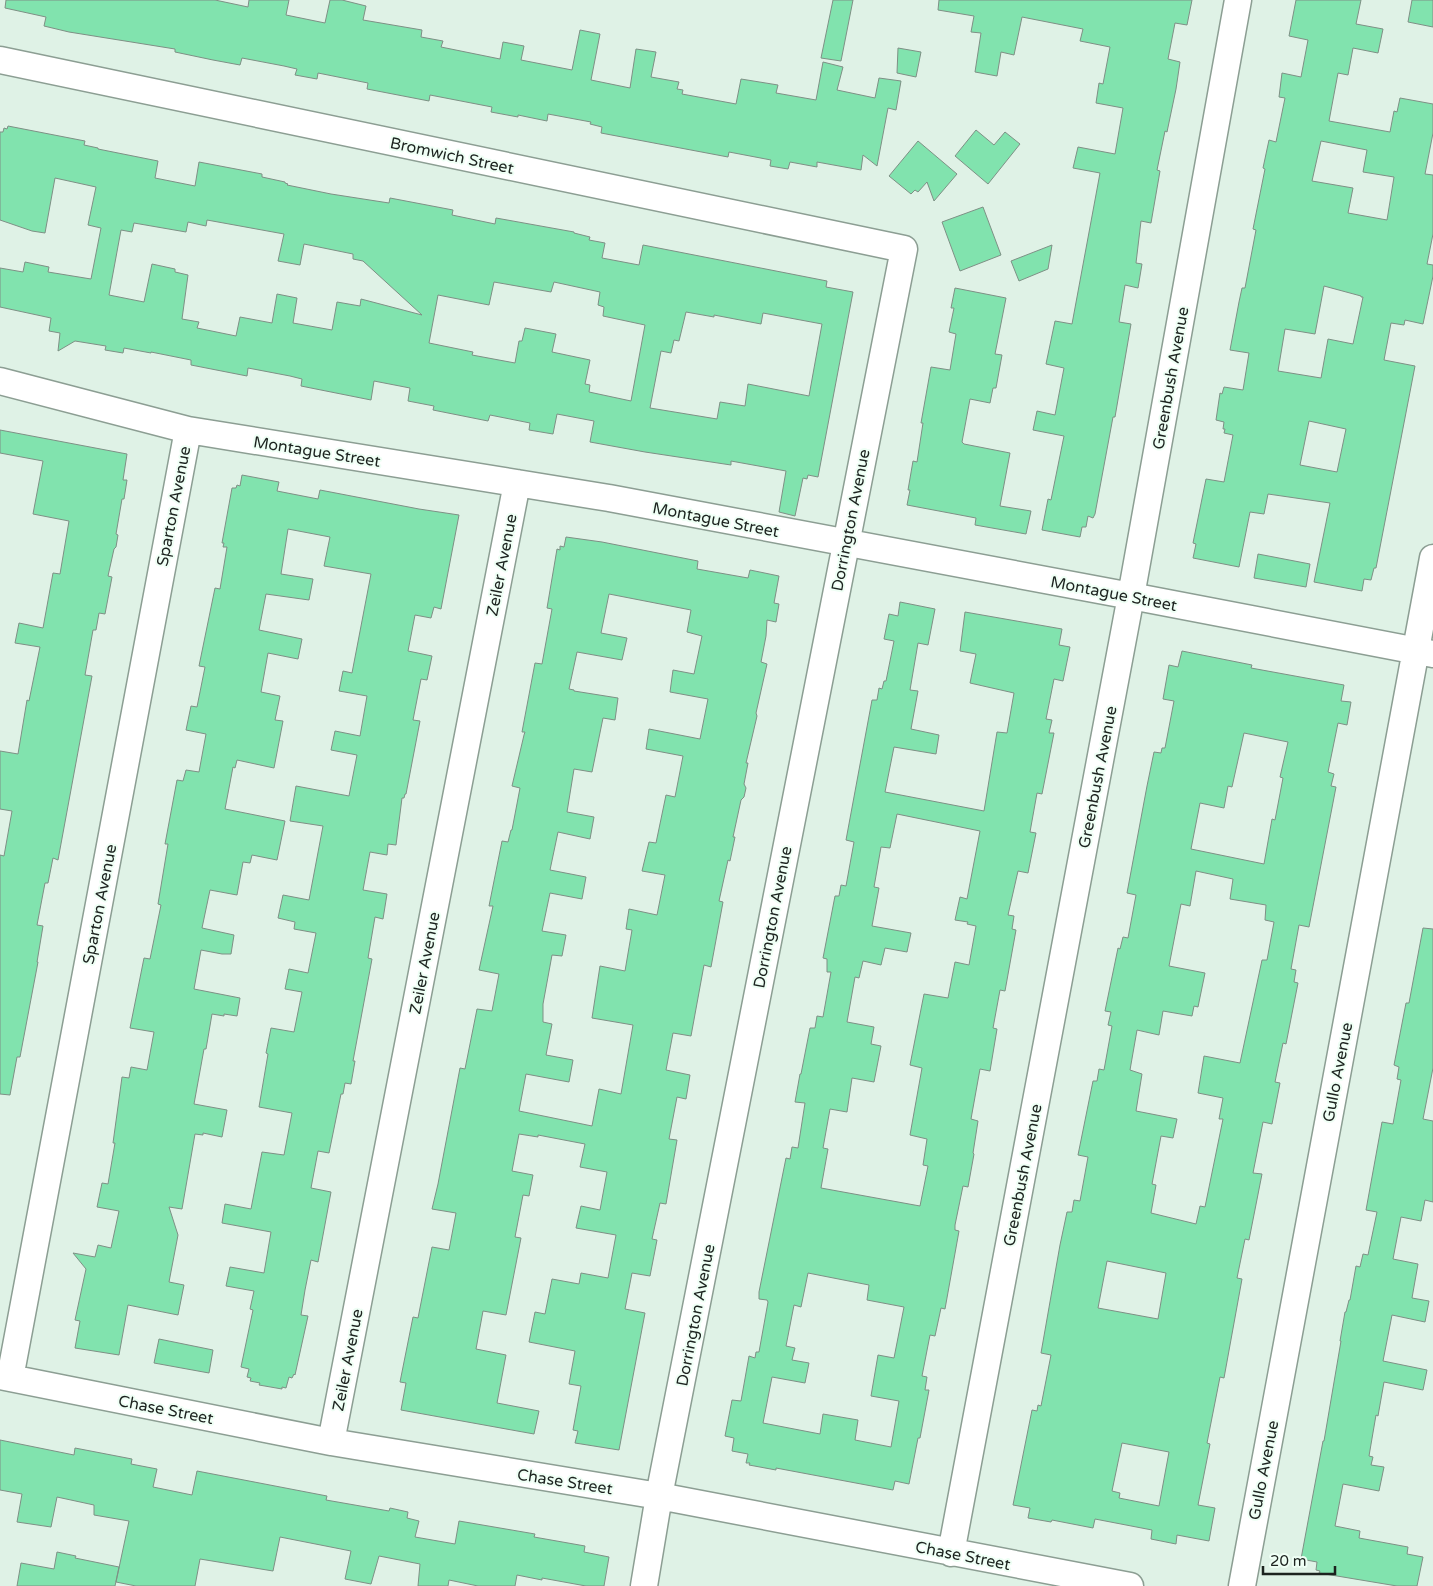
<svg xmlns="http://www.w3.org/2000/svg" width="1433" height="1586" font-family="'Varela Round',sans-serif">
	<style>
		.building { fill: #81e3ae; stroke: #7e9085; fill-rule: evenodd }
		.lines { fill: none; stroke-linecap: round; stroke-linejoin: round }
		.minor-casing { stroke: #8c9e93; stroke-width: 29 }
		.minor { stroke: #fff; stroke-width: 26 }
		.labels { text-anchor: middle; stroke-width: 4; stroke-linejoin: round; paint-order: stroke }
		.street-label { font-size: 16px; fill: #1c231f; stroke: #effff5 }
	</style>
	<rect width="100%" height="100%" fill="#dff2e6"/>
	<path class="building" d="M6,0h209l33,7 1,-7h40l-3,15 39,8 5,-23h12l24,6 -3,14 59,10 -1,7 22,4 -2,6 59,12 3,-17 21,4 -3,14 51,10 8,-40 20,4 -9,46 39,8 6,-39 20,3 -5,25 28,5 -2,7 6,1 -1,4 54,10 5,-25 37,6 -2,8 40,7 7,-38 20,5 -6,23 38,8 4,-20 22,3 -5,29 -8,-2 -11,58 -14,-11 -2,15 -44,-8v5l-27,-5 -2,7 -18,-3 1,-6 -42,-8 -1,5 -127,-24 1,-6 -12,-3 1,-2 -43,-8 -1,7 -29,-6v2l-27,-5 1,-5 -62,-12 -1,6 -62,-12 1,-6 -50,-10 -1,6 -22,-4 2,-6 -13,-3 -42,-8 -2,7 -27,-5 -38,-8v-3l-106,-17 -25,-6 2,-9 -41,-9z
		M833,0h20l-12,61 -20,-3z
		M939,0h253l-5,25 -12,-2 -7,36 12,3 -4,27 -9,43 -2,-1 -8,39 3,1 -9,52 -10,-2 -5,42 6,1 -4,24 -13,-3 -6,37 12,2 -16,93h-2l-18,97 -2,4 -5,-2 -2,11h-4l-2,10 -38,-7 6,-31 3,1 13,-64 -31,-6 4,-19 18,4 9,-47 -18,-4 9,-43 17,3 28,-151 -27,-5 5,-21 37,7 8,-46 -27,-5 3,-20 4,1 7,-37 -30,-6 3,-12 -61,-12 -8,38 -13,-3 -4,24 -22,-4 6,-39 -10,-1 3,-16 -36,-6z
		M1296,0h65l-5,24 27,5 -5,24 -25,-5 -5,27 -10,-2 -9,48 61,11 4,-21 3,1 3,-14 33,6v29l-8,41 8,1v59l-6,30 6,1v11l-10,48 -18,-4 -1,5 -13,-2 -7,37 31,6 -39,202h-2l-3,12 -7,-1 -2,12 -48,-9 16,-79 -62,-9 -4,20 -14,-2 -11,55 -46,-9 3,-14 -3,-1 13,-64 18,3 9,-47 -9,-2 1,-4h-2l1,-7 -8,-2 4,-27 2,1 2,-7 19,3 6,-37 -19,-3 9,-48 3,-14h3l11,-58 -3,-1 12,-60 -2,-1 6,-28 7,2 9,-44 -6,-1 3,-24 19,4 7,-37 -19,-4zM1321,141l46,9 -4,22 31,5 -7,43 -39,-7 5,-25 -41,-7zM1324,286l37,10v1h2l-10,47 -25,-5 -7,39 -43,-7 7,-42 30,5zM1309,421l37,8 -9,43 -37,-7z
		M1412,0h21v27l-25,-5z
		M898,48l23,4 -5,25 -19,-4z
		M8,126l77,15 -1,4 14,3v1l60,12 -3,17 40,8 4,-24 63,12v3l23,5v1l3,1 -1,1 44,9 58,9 1,-5 63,12 -1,5 43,9 1,-6 78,14v1l16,4 -1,3 16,3 -3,15 37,7 4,-20 184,36 -1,6 27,5 -35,185 -10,-2 -1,4 -4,-1 -8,38 -16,-4 7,-41 -55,-10v4l-86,-13 -55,-10 4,-21 -37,-7 -4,20 -24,-4 1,-7 -40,-8 -2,6 -55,-11 1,-4 -26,-5 2,-13 -36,-7 -3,19 -70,-14 1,-7 -12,-3 -42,-8 -1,8 -56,-11v-5l-40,-8v1l-27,-5 -1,5 -18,-3 1,-4 -31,-5 -17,10 2,-18 -11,-2 2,-13 -51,-11v-39l23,4 2,-10 24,5 -1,5 43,7 10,-51 -13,-3 8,-38 -41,-9 -10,55 -13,-2 -32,-11v-88h3l1,-4 3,1zM207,220l77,14 -6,27 22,4 4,-21 49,10v5l10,2 59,54 -61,-16 -1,7 -23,-4 -5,28 -39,-7 4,-25 -20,-4 -5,29 -32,-6 -4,19 -39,-8 2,-6 -17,-3 6,-44 -13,-3v-3l-23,-5 -8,38 -35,-7 12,-65 11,2 2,-9 52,9 2,-10 18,4zM494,282l57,10 3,-10 46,10 -2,13 6,2 -1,9 42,9 -14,76 -42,-9 1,-7 -5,-1 5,-24 -38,-8 4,-18 -31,-6 -3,13h-3l-4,22 -43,-8 1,-3 -44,-9 9,-48 51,10zM686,312l28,5v-2l47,9 2,-11 59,11 -13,72 -61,-12 -3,22 -25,-4 -3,17 -67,-11 11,-57 10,2 3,-13 5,1z
		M976,130l18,15 11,-13 15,12 -32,40 -33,-28z
		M918,141l39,33 -23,27 -7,-19 -9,10 -3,-2 -4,4 -22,-18z
		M983,207l18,48 -41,16 -18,-49z
		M1052,245l-4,24 -29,12 -8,-20z
		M955,288l51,10 -11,56 7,1 -6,33h-3l-3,15 -20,-4 -8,43 2,2 46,9 -10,53 31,5 -5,23 -51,-9 1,-7 -69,-13 3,-15h-2l5,-29 4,1 6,-39h-2l10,-56 19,3 6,-36 -7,-2 5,-24h-3z
		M0,430l127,24 -4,26h4l-3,19h-2l-6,35 2,1 -2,12 -2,2 -6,27 4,1 -7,37 -6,-1 -3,17h-3l-8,45 7,1 -34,184 -5,-2 -5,25h-3l-8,42 6,1 -6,36h1l-18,95h-3l-7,38 -10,-1v-239l4,1 8,-45 -12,-2v-58l18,3 9,-54 2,1 11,-54 -25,-4 4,-20 24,5 10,-55 7,1 9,-53 -36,-7 10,-53 -43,-8z
		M242,475l37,7 -2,9 41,8 2,-9 99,19 40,6 -18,94 -7,-2 -3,11 -16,-3 -7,36 24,5 -5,24 -6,-1 -8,41 7,1 -14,73h-1l-1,4h-2l-6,47 -8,-1 -1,11 -17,-3 -7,38 24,4 -4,25 -8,-2 -7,41 4,1 -19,102h2l-4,23 -6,-1 -2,11h-2l-12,59 -11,-2 -7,37 20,4 -13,70 -7,-2 -6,30 -4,25 7,1 -13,59 -1,-1 -2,4 -3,-1 -3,11 -4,-1v2l-23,-4 1,-2 -10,-2 1,-3 -4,-1 2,-8 -8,-2 12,-57 -3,-1 4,-18 -28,-5 4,-19 34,6 7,-41 -49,-9 3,-19 26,5 11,-57 22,3 8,-42 -33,-6 9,-53 -2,-1 5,-25 23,4 8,-40 -17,-3 4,-20 19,4 8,-40 -22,-4 1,-7 -17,-4 5,-23 26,5 14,-74 -33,-5 6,-35 53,10 8,-41 -26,-5 4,-19 25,5 7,-40 -28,-5 4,-20 9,2 19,-99 -47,-8 6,-29 -42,-8 -7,45 32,5 -4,21 -43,-6 -7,36 43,9 -4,20 -30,-6 -7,39 19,4 -5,24 8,1 -9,47 -37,-8 -2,8 -2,-1 -8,42 60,12 -8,39 -25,-5 -2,8 -7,-1 -6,33 -27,-5 -8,38 32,7 -3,19h-9l-21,-4 -7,39 46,9 -3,18 -13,-2v2l-12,-2 -6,35h-2l-10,55 33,6 -5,27 -19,-4v2l-8,-1 -13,75 -13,-2 9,28 -9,47 15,3 -6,30 -50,-10 -9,50 -44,-7 5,-27 -5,-1 11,-51 -13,-16 22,4 3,-12 13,3 8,-37 -22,-4 5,-24 6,1 7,-41h-2l9,-66 7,1 2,-11 16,3 7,-38 -24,-4 14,-70 6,1 11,-54 -3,-1 10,-60h-3l12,-64 6,1 3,-11 13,2 7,-38 -20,-4 5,-24 6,1 8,-40 -6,-1 16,-78 5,1 7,-42h-4l1,-4h-2l10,-55h4l1,-3 3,1z
		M566,537l36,5 96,19 -1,8 51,9 2,-8 29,6 -5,27 5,1 -3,18 -9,-2 -1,16 -5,26 6,2 -11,49 1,3 -11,47h2l-4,21 2,4 -2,9 -3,3 -8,37h2l-5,24 -2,-1 -9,41 4,1 -12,65 -7,-2 -13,71 -18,-3 -7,37 24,5 -4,24 -9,-2 -8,42 8,1 -11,64 -6,-1 -8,36 5,1 -7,36 -18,-3 -7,36 20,4 -26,137 -44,-7 3,-12 -5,-1 8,-44 -12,-2 6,-33 -46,-9 6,-30 10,2 7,-35 27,5 2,-11 27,5 8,-43 -40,-7 5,-22 19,4 7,-38 -27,-5 5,-23 -47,-9v2l-19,-3 -7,37 21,4 -4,21 -6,-1 -8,42 6,1 -15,77 -23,-4 -7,38 30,6 -9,48 42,8 -5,23 -133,-24 5,-27 -6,-1 13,-65 5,1 14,-71 17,3 7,-37 -24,-4 6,-25 22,-116 5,1 12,-60 15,2 7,-37 -20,-4 14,-64h-4l13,-65 6,1 3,-12h1l8,-42 -8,-2 12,-51 1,-3h-3l13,-69 7,1 10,-55 -5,-1 10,-59 3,1v-4l4,1zM609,594l82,16 -4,22 15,4 -8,38 -21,-4 -3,22 38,7 -8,40 -51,-10 -3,20 37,7 -8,41 -9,-2 -10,48 -7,-1 -7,29 23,4 -8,40 -28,-6 -3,20 6,1 -7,41 -25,-5 -8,52 41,7 -12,69 -22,-5 -7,37 -73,-15 7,-37 43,8 4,-22 -27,-5 6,-31 -9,-2v-18l9,-49 10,1 4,-21 -24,-4 8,-38 32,6 4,-22 -36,-7 8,-38 32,7 4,-22 -27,-5 7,-43 18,3 11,-54 12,2 3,-22 -44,-7v-1l-5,-1 8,-37 45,8 5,-22 -26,-5z
		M1258,554l52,10 -4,23 -52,-9z
		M900,602l35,7 -7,36 -10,-2 -8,47 8,1 -7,38 28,6 -3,19 -42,-7 -9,45 99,19 13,-79 10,1 7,-40 -44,-10 6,-29 -16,-3 5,-39 97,17 -3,16 11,2 -7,34 -9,-2 -8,40 6,1 -3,13h5l-12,61 -5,-1 -7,39 6,1 -8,40 -10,-2 -10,44 6,1 -2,13 4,1 -11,61 -5,-1 -7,38 4,1 -7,42 -10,-2 -9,50 7,2 -5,32 1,1 -6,33 -5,-1 -8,39v5l4,1 -14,78 -4,-1 -6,28 -5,-1 -8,41 5,1 -2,13h4l-9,48h-2l-9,46 -14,-3 -2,9 -117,-22v2l-27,-5 1,-2h-4l2,-9 -16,-3 2,-13 -9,-2 7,-36 9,1 8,-45 6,2 1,-6h3l9,-50 -1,-2 -8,-1v-7l27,-134 4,1 2,-12 6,1 7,-45 -10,-1 5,-28h1l9,-46h5l2,-12 6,1 8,-45h-4v-13l-4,-1 12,-62h4l2,-11 5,1 8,-44 -8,-2 26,-140h5l2,-12 3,1 2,-8h2l8,-40 -10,-2 5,-25 9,2zM897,814l83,17 -13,68 -7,-2 -5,23 13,2 -1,2 9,2 -7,39 -14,-3 -7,36 -24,-4 -14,71 12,3 -12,67 17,4 -4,26 5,1 -8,40 -99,-18 7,-39 -5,-1 7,-39 17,3 5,-34 22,4 7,-36 -10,-2 3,-17 -27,-5 8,-45 4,1 4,-17 18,4 4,-17 22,4 4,-19 -39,-7 7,-38 -5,-1 7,-40 9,1zM808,1273l61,12 -2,15 37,7 -10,51 -16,-3 -7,41 28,5 -8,46 -36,-7 3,-20 -35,-6 -3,20 -57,-11 9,-46 33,6 4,-20 -17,-3 3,-12 -9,-2 8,-41 7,2z
		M1182,651l70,14 -1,3 93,17 -3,16 10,1 -4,23 -9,-2 -10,49 6,2 -3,12 5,1 -27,140 -10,-2 -8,44 5,1 -2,12 4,1 -12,61 -3,-1 -8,39 5,1 -8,41 -9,-2 -10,51 9,1 -13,66 -4,-1 -8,39 5,1 -18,99 -4,-1 -13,66 3,1 -12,61 17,3 -6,33 -32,-6 -1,9 -25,-5 1,-9 -57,-11 -2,9 -41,-8 -1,2 -23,-4 2,-10 -17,-3 19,-95 5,1 1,-6 3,1 10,-51 -10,-2 19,-108 7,-33h5l2,-12 6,1 8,-44 -10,-2 15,-74h4l2,-12 5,1 8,-44 -4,-1 3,-13 -6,-1 13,-63 2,1 3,-12 5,1 8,-43 -9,-2 20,-107 7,-34 7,1 1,-5h3l9,-47 -11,-2 6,-34 9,2zM1244,733l44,9 -8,35 3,1 -8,42 -3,-1 -8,45 -73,-15 9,-46 24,5 4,-22 4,1zM1196,871l37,8 -3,20 36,6 -1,15 9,2 -7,38h-5l-22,103 -36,-7 -6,37 25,5 -4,21h4l-18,88 -5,-1 -4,18 -45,-11 5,-28 -4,-1 9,-48 12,2 4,-19 -41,-8 6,-37 -12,-4 7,-40 22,5 4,-24 29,5 2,-10 4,1 7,-34 -36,-7 12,-62 9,2zM1107,1261l59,12 -8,46 -60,-11zM1122,1443l47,9 -10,54 -40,-8 1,-5 -8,-2z
		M1423,928l10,1v139l-10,51 10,2v81l-8,-2 -4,21 -20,-4 -8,42 25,5 -6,34 17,3 -4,21 -33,-7 -9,46 44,9 -4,20 -39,-8 -6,34 -2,-1 -7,41 4,1 -2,8 13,2 -5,24 -36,-7 -8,42 25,5 -1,7 49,9 -1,7 16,3 -6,29h-20l-78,-13 1,-2 -4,-1 1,-8 -16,-3 22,-118h1l17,-100h-1l5,-29h1l3,-12h1l6,-34 4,1 3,-13 5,1 9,-43 -11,-2 16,-88 11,2 8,-44 -4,-1 2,-12 -5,-2 12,-62h3z
		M159,1339l54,11 -4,23 -55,-10z
		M0,1440l74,15 1,-7 57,11 -1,5 26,5 -4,18 39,8 5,-24 130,25 -1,4 63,11 1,-3 18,4 -1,6 12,3 -4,16 40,7 4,-23 76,13 -1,3 51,9 -1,6 25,5 -5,29h-18l-44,-8v2l-25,-5 -2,11h-37l-29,-6 -1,6h-30l2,-22 -41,-8 -8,28 -26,-5 6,-28 -71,-14 -7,34 -73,-12 -5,27h-59l-20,-4 13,-61 -35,-6v-10l-37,-8 -6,30 -34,-5 5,-28 -22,-4z
		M57,1552l19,4 -1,2 44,9 -4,19h-98l4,-23 33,6z"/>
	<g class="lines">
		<defs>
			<path id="minor" d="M0,60l904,189 -245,1247 -15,90
				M0,381l188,49 421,68 522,98 302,58
				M0,1376l331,66 328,54 471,90
				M10,1378l178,-948
				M331,1442l186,-959
				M951,1553l180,-957 107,-596
				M1242,1586l191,-1028"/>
		</defs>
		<use href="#minor" class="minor-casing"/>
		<use href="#minor" class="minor"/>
	</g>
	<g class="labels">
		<g class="street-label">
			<text transform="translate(452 155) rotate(12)" y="6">Bromwich Street</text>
			<text transform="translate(1170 378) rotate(-80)" y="6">Greenbush Avenue</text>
			<text transform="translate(317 451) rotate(9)" y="6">Montague Street</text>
			<text transform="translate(173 506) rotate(-79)" y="6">Sparton Avenue</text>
			<text transform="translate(716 519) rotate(11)" y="6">Montague Street</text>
			<text transform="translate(850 520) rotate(-79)" y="6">Dorrington Avenue</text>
			<text transform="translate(501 565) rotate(-79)" y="6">Zeiler Avenue</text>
			<text transform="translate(1114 593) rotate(11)" y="6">Montague Street</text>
			<text transform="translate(1097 777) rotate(-79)" y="6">Greenbush Avenue</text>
			<text transform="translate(99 904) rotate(-79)" y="6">Sparton Avenue</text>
			<text transform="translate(772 917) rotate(-79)" y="6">Dorrington Avenue</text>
			<text transform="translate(424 963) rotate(-79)" y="6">Zeiler Avenue</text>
			<text transform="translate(1337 1072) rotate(-79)" y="6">Gullo Avenue</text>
			<text transform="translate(1022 1175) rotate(-79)" y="6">Greenbush Avenue</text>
			<text transform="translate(695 1315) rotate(-79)" y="6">Dorrington Avenue</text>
			<text transform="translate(347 1360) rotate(-79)" y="6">Zeiler Avenue</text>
			<text transform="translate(166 1409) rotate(11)" y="6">Chase Street</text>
			<text transform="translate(1263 1470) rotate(-79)" y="6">Gullo Avenue</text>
			<text transform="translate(565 1481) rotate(9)" y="6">Chase Street</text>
			<text transform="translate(963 1555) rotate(11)" y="6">Chase Street</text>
		</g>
	</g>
	<path d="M1263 1566v8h72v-8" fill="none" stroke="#1c231f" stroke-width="2.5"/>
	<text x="1270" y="1566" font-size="15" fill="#1c231f" stroke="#effff5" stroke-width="4" paint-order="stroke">20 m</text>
</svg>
